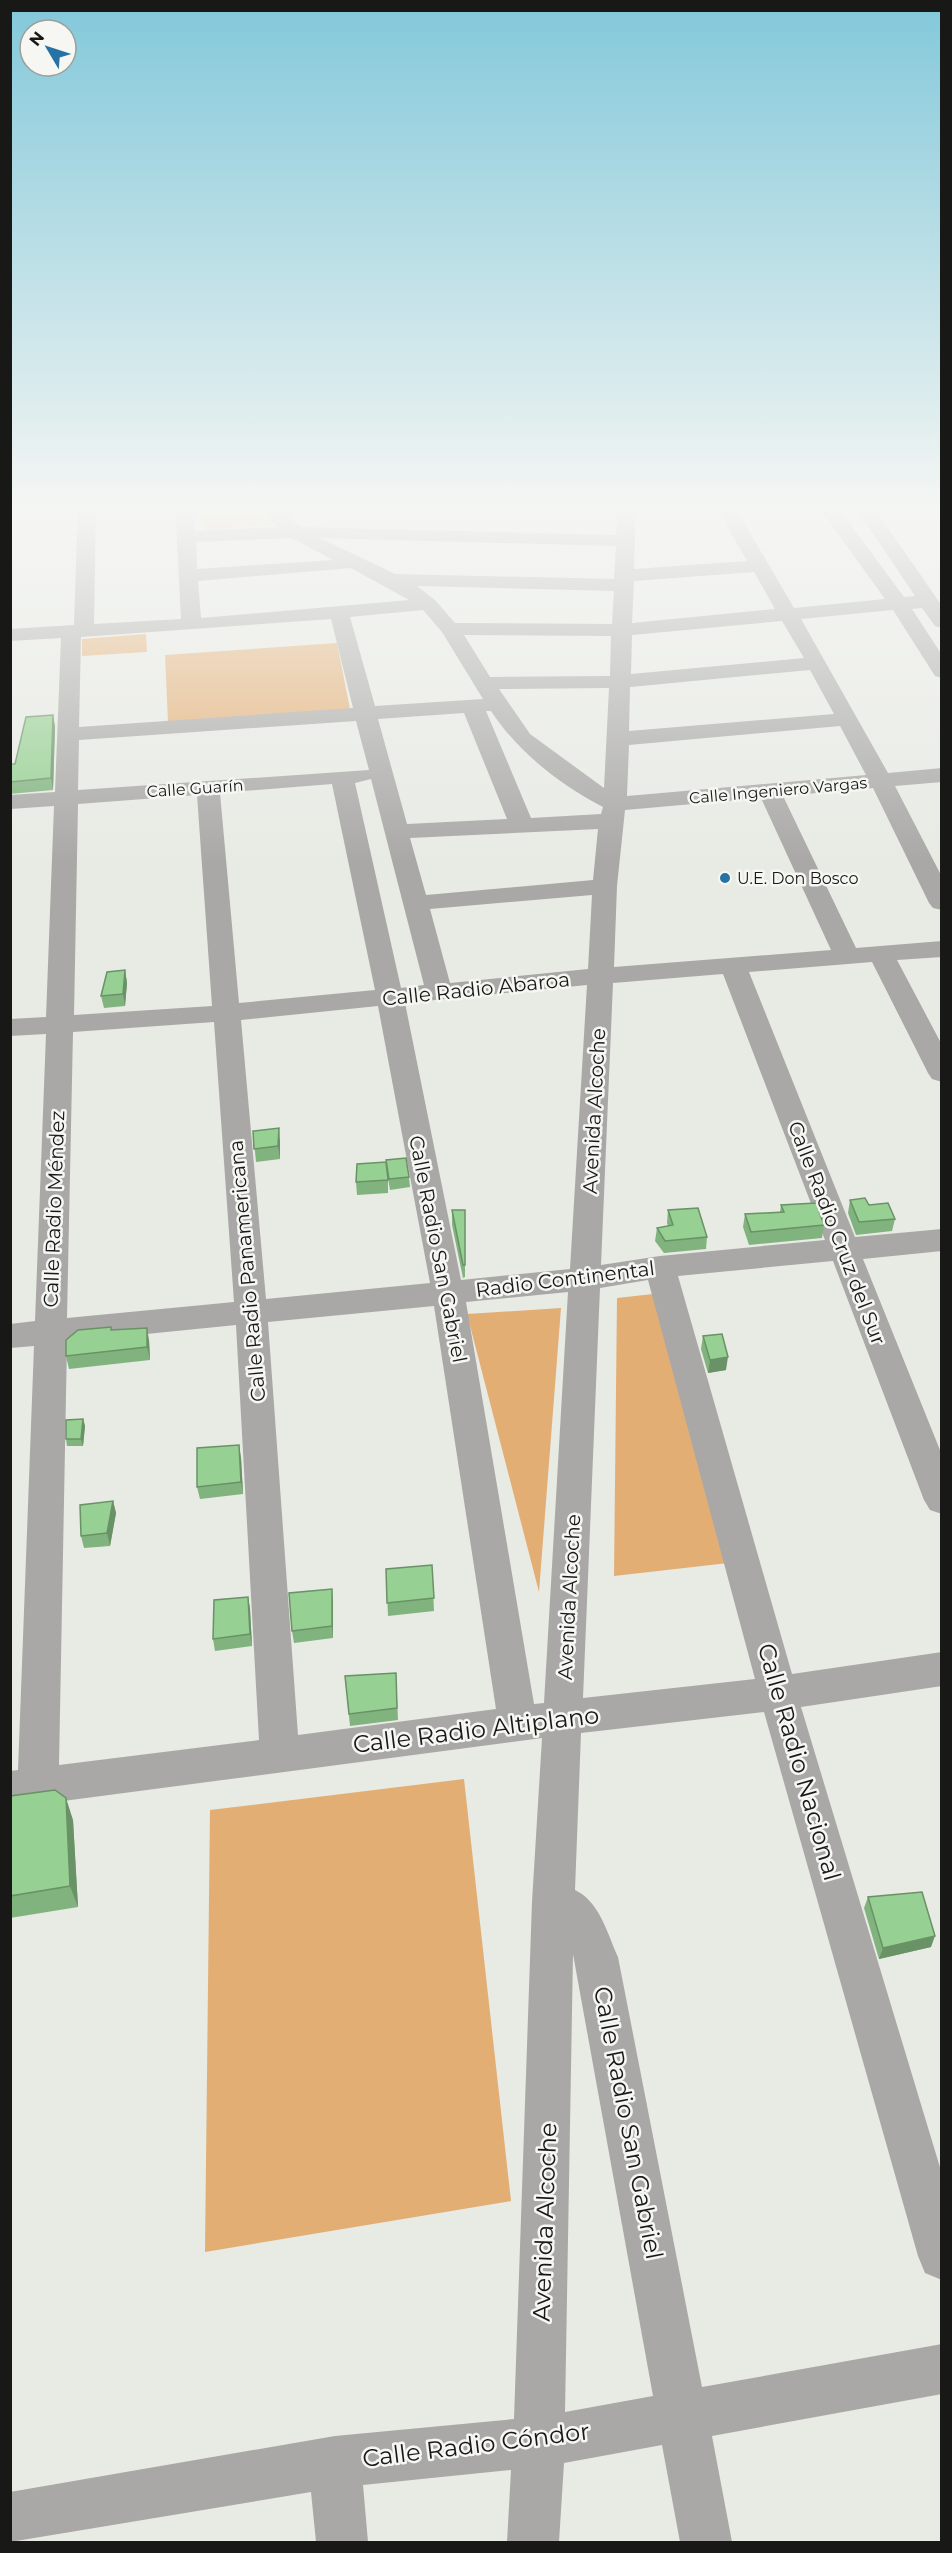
<svg xmlns="http://www.w3.org/2000/svg" width="952" height="2553" font-family="Montserrat,sans-serif">
	<style>
		.green { fill: #e3ae74 }
		.lines { fill: none; stroke-linecap: round; stroke-linejoin: round }
		.minor { fill: #a9a8a6; fill-rule: evenodd }
		.wall { fill: #81b37e }
		.shaded-wall { fill: #699266 }
		.building { fill: #96d092; stroke: #699266; stroke-width: 1.5 }
		.poi-dot { fill: #2772a5; stroke: #f6f7f2; stroke-width: 2 }
		.labels { text-anchor: middle; stroke-width: 5; stroke-linejoin: round; paint-order: stroke }
		.far-street-label { font-size: 16px; fill: #181917; stroke: #f6f7f2 }
		.far-poi-label { font-size: 16px; fill: #181917; stroke: #f6f7f2; text-anchor: start }
		.street-label { font-size: 20px; fill: #181917; stroke: #f6f7f2 }
		.near-street-label { font-size: 24px; fill: #181917; stroke: #f6f7f2 }
	</style>
	<rect width="100%" height="100%" fill="#e8eae4"/>
	<path class="green" d="M256,505l15,20 -67,5 -4,-25z
		M146,634l1,18 -65,4v-17z
		M337,643l13,66 -182,13 -3,-67z
		M653,1294l84,268 -123,14 3,-278z
		M561,1308l-22,284 -72,-278z
		M464,1779l47,422 -306,51 5,-442z"/>
	<g class="lines">
		<path class="minor" d="M10,505h12l-12,6z
			M78,505h18l-2,119 87,-5 -6,-114h18l2,26 82,-4 -20,-22h19l24,22 316,8 2,-30h18l-2,64 113,-8 -32,-56h61l-9,5 -28,4 55,94 91,-9 -68,-94h19l68,92 11,-1 -61,-91h18l70,101v22l-7,-2 -13,-18 -10,1 30,46v23l-7,-2 -42,-66 -92,9 87,154 54,-5v14l-47,4 47,91v33l-9,-2 -4,-5 -56,-115 -90,8 73,152 86,-7v16l-45,3 45,85v37l-10,-3 -4,-6 -56,-111 -123,10 106,265 87,-8v22l-79,8 79,196v59l-12,-4 -6,-10 -91,-239 -155,15 114,398 150,-22v34l-141,21 141,467v106l-17,-7 -7,-17 -154,-544 -183,21 -6,157c25,12 32,43 43,67l84,430 240,-43v50l-230,42 20,106h-52l-18,-97 -98,18 -5,79h-52l4,-72 -148,15 5,57h-52l-5,-50 -301,50v-50l325,-56 179,-17 18,-517 10,-164 -532,70v-37l8,-1 16,-424 -24,2v-24l25,-3 11,-287 -36,2v-17l36,-2 8,-211 -44,3v-14l45,-3 6,-154 -51,3v-12l64,-4zM292,538l41,22 -136,9 -1,-27zM320,538l296,8 -2,33 -219,-5zM351,568l58,32 -208,18 -3,-37zM754,572l21,37 -143,14 2,-42zM417,586l197,5 -2,33 -157,-1 -20,-23zM423,610l19,22 41,67 -108,7 -25,-89zM331,619l22,89 -274,19 2,-90zM782,621l22,37 -173,16 1,-39zM464,635l147,1 -1,40 -120,1zM810,670l24,44 -205,17 1,-44zM609,688l-5,100 -74,-54 -31,-45zM486,711h5c27,41 68,73 112,96l-2,7 -70,4zM464,713l43,106 -100,5 -29,-105zM356,721l13,49 -291,20 1,-50zM840,726l26,49 -239,21 2,-51zM371,779l53,206 -23,3 -46,-205zM332,784l43,206 -136,13 -19,-210zM197,795l15,211 -138,9 4,-211zM761,798l70,152 -217,17 3,-81 8,-76zM598,829l-5,51 -167,15 -16,-57zM592,895l-4,74 -138,14 -20,-74zM723,974l102,266 -165,16 -59,9 12,-282zM587,985l-17,284 -109,11 -56,-277zM378,1006l52,277 -164,16 -25,-279zM214,1022l20,280 -167,16 6,-286zM648,1280l107,399 -172,19 17,-410zM568,1292l-24,411 -10,1 -68,-402zM434,1306l62,403 -198,26 -30,-413zM236,1325l23,415 -200,25 8,-423zM573,1954l80,442 -88,16z"/>
	</g>
	<path class="wall" d="M53,715l2,12 -2,63 -43,4v-30h5z
		M125,970l2,13 -2,23 -21,2 -3,-12z
		M253,1131l27,10v18l-24,3z
		M357,1164l52,13 1,10 -20,3 -2,-12v15l-31,2 -1,-13z
		M850,1200l19,5 26,14 -3,12 -36,4 -8,-22z
		M781,1205l43,20 -2,13 -73,7 -6,-18 2,-13 35,-2z
		M452,1210h13v67l-2,1 -11,-53z
		M668,1210l39,27 -1,12 -42,4 -9,-12 2,-13 11,-2 -1,-3z
		M112,1330l37,10 1,20 -81,9 -3,-13z
		M703,1336l23,34 -18,3 -7,-24z
		M83,1419l2,7 -2,20h-16l-1,-7z
		M241,1458l2,36 -43,5 -3,-12z
		M113,1501l3,12 -6,33 -26,2 -3,-12z
		M432,1565l2,46 -46,5 -2,-47z
		M248,1597l2,12 2,37 -37,5 -2,-12z
		M333,1601v37l-39,5 -2,-12z
		M396,1673l2,47 -48,6 -5,-50z
		M10,1796l63,24 5,87 -68,11z
		M868,1897l63,50 -52,12 -15,-51z"/>
	<path class="shaded-wall" d="M53,715l2,12 -2,63 -2,-12z
		M125,970l2,13 -2,23 -2,-12z
		M279,1128l1,13v18l-2,-13z
		M147,1328l2,12 1,20 -3,-13z
		M728,1357l-2,13 -18,3 2,-13z
		M83,1419l2,7 -2,20 -2,-7z
		M239,1445l2,13 2,36 -2,-12z
		M113,1501l3,12 -6,33 -3,-13z
		M332,1589l1,12v37l-1,-12z
		M248,1597l2,12 2,37 -2,-12z
		M66,1798l7,22 5,87 -8,-21z
		M935,1936l-4,11 -52,12 4,-11z"/>
	<path class="building" d="M53,715l-2,63 -41,4v-18h5l11,-47z
		M125,970l-2,24 -22,2 6,-24z
		M279,1128l-1,18 -24,3 -1,-18z
		M406,1158l3,19 -20,2 -3,-19z
		M386,1162l2,18 -32,2 1,-18z
		M865,1198l4,7 19,-2 7,16 -36,3 -9,-22z
		M816,1203l8,22 -73,7 -6,-18 39,-2 -3,-7z
		M698,1208l9,29 -42,4 -8,-13 16,-3 -5,-15z
		M452,1210h13v55h-2z
		M111,1327v3l36,-2v19l-81,9v-16l12,-10z
		M722,1334l6,23 -18,3 -7,-24z
		M83,1419l-2,20h-15v-19z
		M239,1445l2,37 -44,5v-39z
		M113,1501l-6,32 -26,3 -1,-31z
		M432,1565l2,33 -47,5 -1,-34z
		M332,1589v37l-40,5 -3,-38z
		M248,1597l2,37 -37,5 1,-39z
		M396,1673l1,35 -48,6 -4,-38z
		M55,1790l11,8 4,88 -60,10v-100z
		M922,1892l13,44 -52,12 -15,-51z"/>
	<linearGradient id="sky" x2="0" y2="1"><stop stop-color="#82c8da"/><stop offset="0.59" stop-color="#f5f6f3"/><stop offset="1" stop-color="#f5f6f3" stop-opacity="0"/></linearGradient>
	<rect width="952" height="863" fill="url(#sky)"/>
	<circle class="poi-dot" cx="725" cy="878" r="6"/>
	<g class="labels">
		<g class="far-street-label">
			<text transform="translate(195 788) rotate(-4)" y="6">Calle Guarín</text>
			<text transform="translate(778 790) rotate(-5)" y="6">Calle Ingeniero Vargas</text>
		</g>
		<g class="far-poi-label">
			<text x="737" y="884">U.E. Don Bosco</text>
		</g>
		<g class="street-label">
			<text transform="translate(476 989) rotate(-6)" y="7">Calle Radio Abaroa</text>
			<text transform="translate(594 1111) rotate(-87)" y="7">Avenida Alcoche</text>
			<text transform="translate(54 1209) rotate(-88)" y="7">Calle Radio Méndez</text>
			<text transform="translate(837 1233) rotate(69)" y="7">Calle Radio Cruz del Sur</text>
			<text transform="translate(438 1249) rotate(79)" y="7">Calle Radio San Gabriel</text>
			<text transform="translate(247 1271) rotate(-95)" y="7">Calle Radio Panamericana</text>
			<text transform="translate(565 1279) rotate(-7)" y="7">Radio Continental</text>
			<text transform="translate(569 1597) rotate(-87)" y="7">Avenida Alcoche</text>
		</g>
		<g class="near-street-label">
			<text transform="translate(476 1730) rotate(-7)" y="8">Calle Radio Altiplano</text>
			<text transform="translate(799 1762) rotate(74)" y="8">Calle Radio Nacional</text>
			<text transform="translate(628 2123) rotate(79)" y="8">Calle Radio San Gabriel</text>
			<text transform="translate(545 2222) rotate(-88)" y="8">Avenida Alcoche</text>
			<text transform="translate(476 2445) rotate(-7)" y="8">Calle Radio Cóndor</text>
		</g>
	</g>
	<rect width="952" height="2553" fill="none" stroke="#181917" stroke-width="24"/>
	<g transform="translate(48 48) rotate(309)"><circle r="28" fill="#f6f7f2" stroke="#9d9e9a" stroke-width="1.5"/>
	<path d="M0-4.5L10 22L0 15L-10 22Z" fill="#2772a5"/>
	<text y="-9" font-size="16" font-weight="bold" text-anchor="middle" fill="#181917">N</text>
	</g>
</svg>
